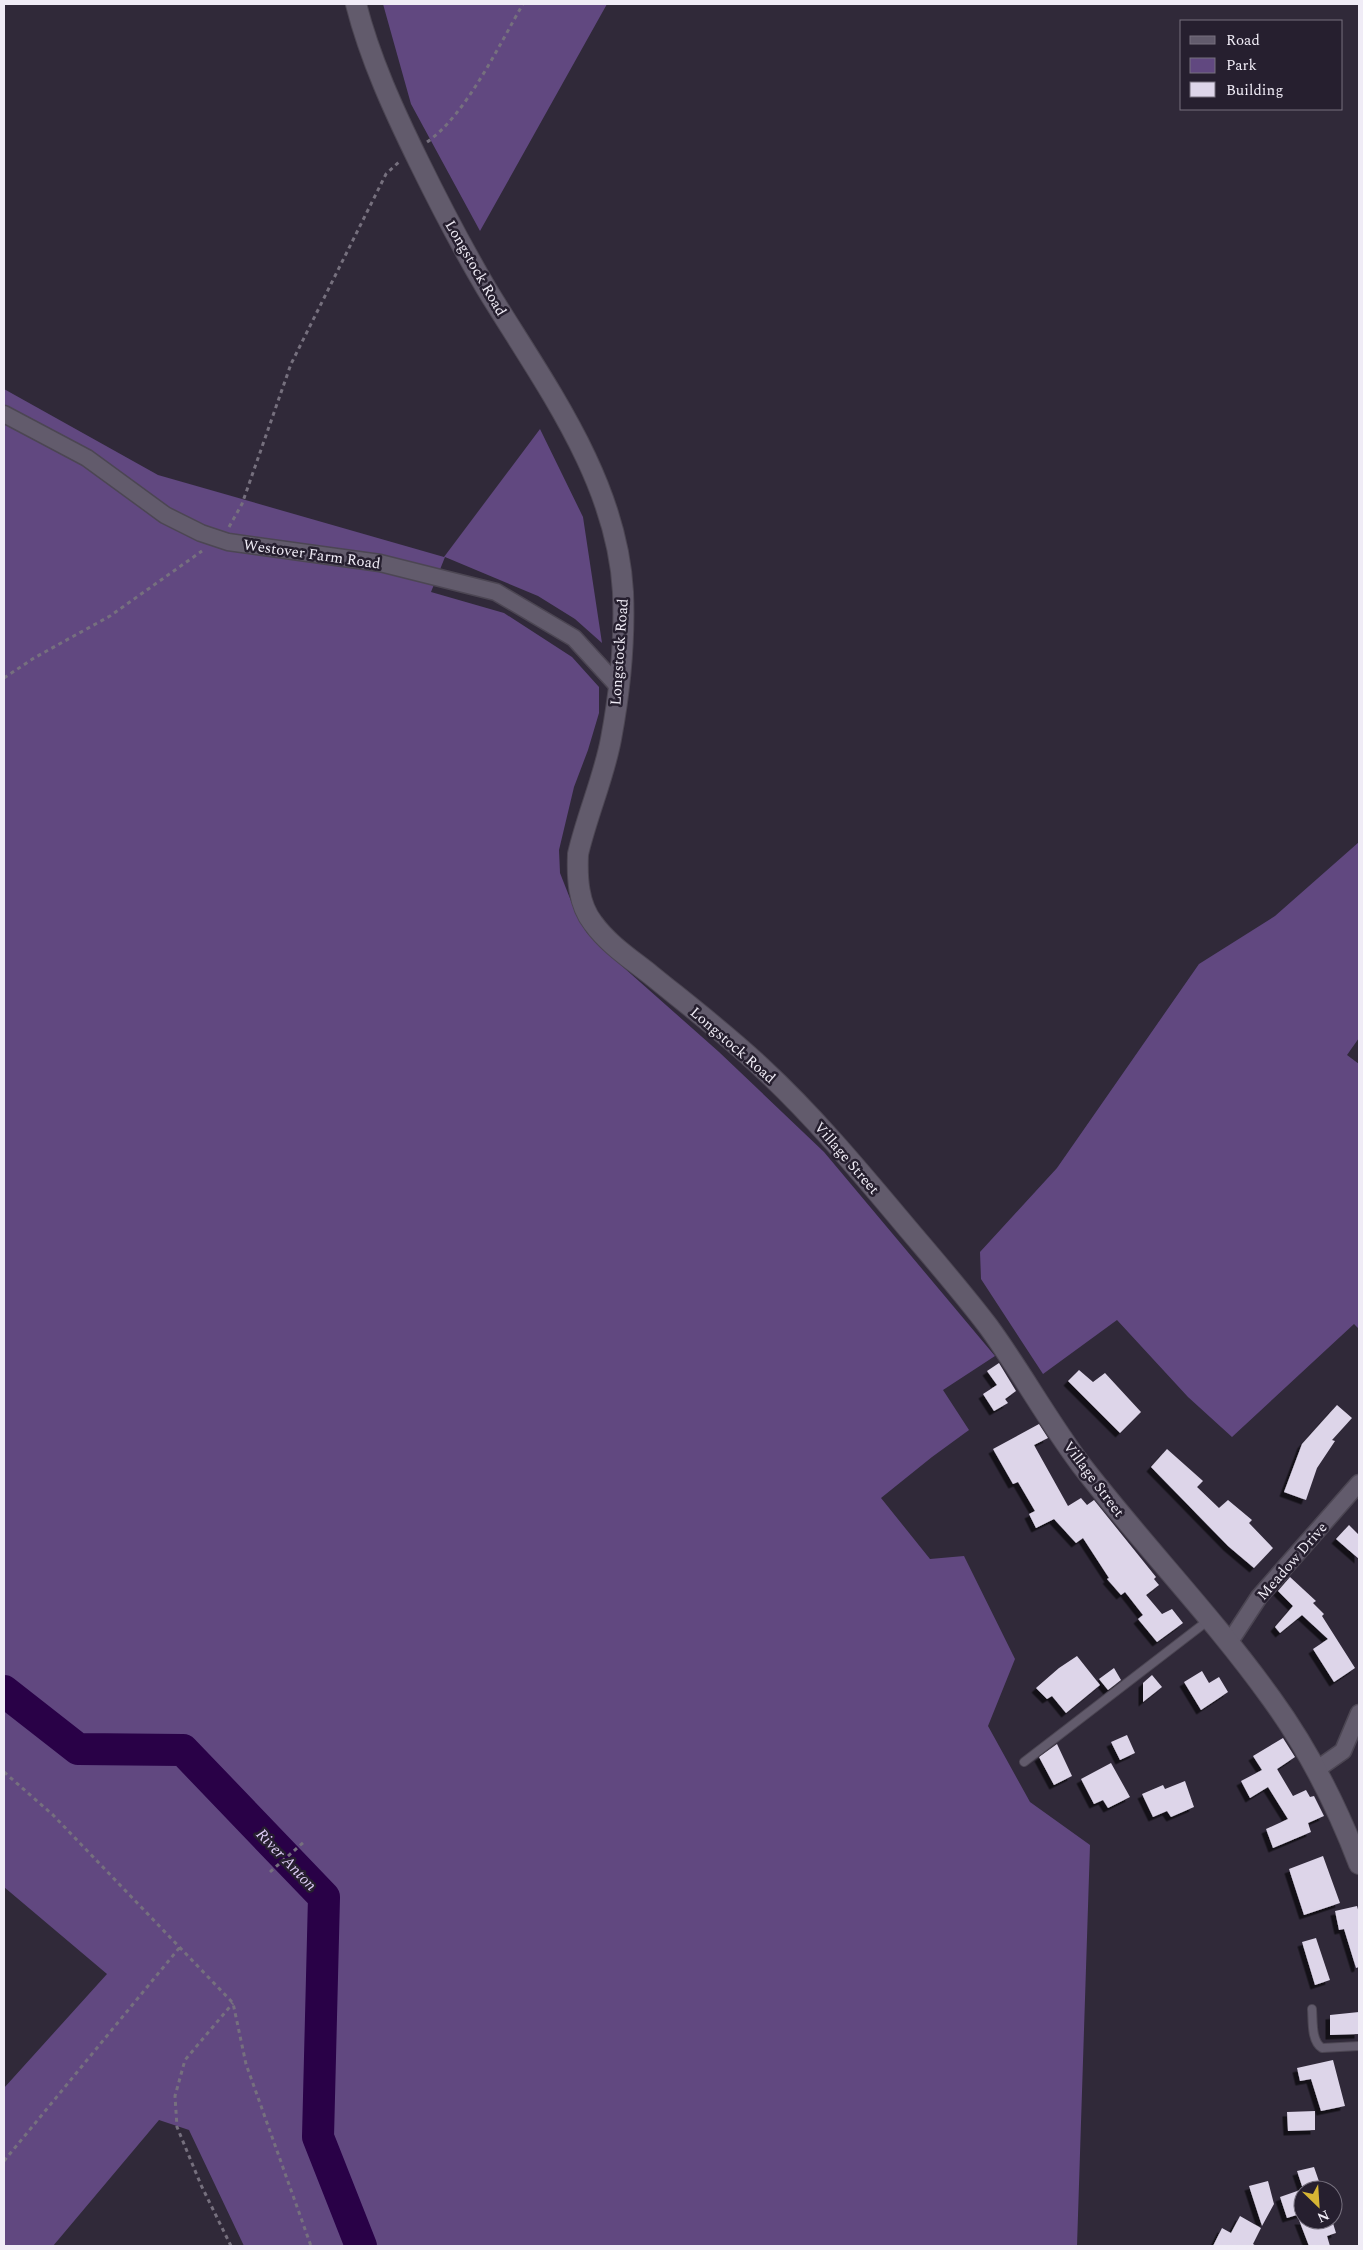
<svg xmlns="http://www.w3.org/2000/svg" width="1363" height="2250" font-family="Spectral,serif">
	<style>
		.green { fill: #614880 }
		.lines { fill: none; stroke-linecap: round; stroke-linejoin: round }
		.river { stroke: #290147; stroke-width: 32 }
		.building { fill: #ddd5e9; filter: url(#shadow) }
		.service-casing { stroke: #4c4653; stroke-width: 10 }
		.minor-casing { stroke: #4c4653; stroke-width: 19 }
		.tertiary-casing { stroke: #4c4653; stroke-width: 22 }
		.path { stroke: #76707e; stroke-width: 3; stroke-dasharray: 4 4; stroke-linecap: butt }
		.service { stroke: #625b6c; stroke-width: 8 }
		.minor { stroke: #625b6c; stroke-width: 16 }
		.tertiary { stroke: #625b6c; stroke-width: 20 }
		.labels { text-anchor: middle; stroke-width: 5; stroke-linejoin: round; paint-order: stroke }
		.street-label { font-size: 15px; fill: #f0ecf6; stroke: #261f2f }
		.water-label { font-size: 16px; font-style: italic; fill: #decdf6; stroke: #261f2f }
	</style>
	<defs>
		<filter id="shadow"><feDropShadow dx="-4.5" dy="4.5" stdDeviation="0" flood-color="#0009"/></filter>
	</defs>
	<rect width="100%" height="100%" fill="#302939"/>
	<path class="green" d="M383,4h224l-127,227 -69,-127z
		M4,389l154,86 286,82 96,-128 43,88 19,126 -27,-24 -37,-23 -93,-39 -14,35 73,21 68,44 27,30v26l-11,37 -14,37 -15,63 1,23 11,28 16,32 18,18 114,101 105,100 171,204 -52,34 26,40 -37,27 -51,41 49,61 34,-3 51,103 -27,67 42,76 60,43 -13,401h-833l-55,-116 -30,-10 -106,126h-49v-158l103,-114 -103,-87z
		M1359,842v196l-12,17 12,9v265l-5,-5 -122,113 -44,-40 -71,-77 -74,54 -62,-95 -1,-27 77,-84 142,-204 76,-48z"/>
	<g class="lines">
		<path class="river" d="M4,1691l74,58 105,1 141,147 -6,240 43,109"/>
	</g>
	<path class="building" d="M999,1363l17,28 -11,8 3,4 -14,8 -11,-17 14,-9 -10,-14z
		M1079,1370l14,12 12,-9 36,39 -21,21 -52,-52z
		M1337,1405l15,13 -20,22 3,1 -18,27 -11,32 -22,-8 18,-48z
		M1039,1424l9,14 -14,7 34,61 13,-8 6,7 7,-5 62,77 -2,2 5,6 -13,10 16,19 10,-5 11,14 -26,19 -19,-23 5,-4 -18,-23 -4,3 -14,-16 2,-1 -26,-40 -7,5 -22,-24 -18,9 -7,-14 6,-3 -17,-29 -5,2 -20,-35z
		M1167,1449l36,32 -6,6 22,21 9,-8 24,20 -3,3 24,25 -19,20 -26,-22 -77,-79z
		M1349,1525l10,10v24l-23,-20z
		M1290,1577l26,24 -3,2 11,11 -2,2 33,52 -21,14 -21,-33 15,-10 -26,-24 -22,18 -5,-6 18,-21 -15,-15z
		M1077,1656l23,29 -34,28 -14,-17 -5,3 -11,-11 23,-20z
		M1114,1668l7,12 -13,10 -9,-11z
		M1202,1671l7,12 10,-6 9,15 -27,18 -17,-28z
		M1152,1675l10,12 -19,15v-19z
		M1127,1735l8,18 -15,7 -9,-18z
		M1283,1738l12,19 -18,12 16,27 13,-6 4,7 4,-1 10,20 -16,7 3,9 -38,16 -7,-19 22,-10 -20,-32 -18,11 -9,-17 21,-11 -9,-14z
		M1057,1744l15,32 -18,9 -15,-28z
		M1111,1763l19,34 -22,11 -5,-8 -9,4 -13,-25z
		M1185,1781l9,26 -23,10 -4,-6 -14,6 -11,-23 21,-9 2,4z
		M1323,1856l17,47 -36,12 -15,-46z
		M1357,1906l2,7v54l-3,1 -12,-39 -5,1 -4,-19z
		M1316,1938l14,42 -15,5 -13,-43z
		M1359,2012v22l-29,1v-20z
		M1333,2060l12,46 -24,5 -10,-32 -11,2 -3,-13z
		M1315,2111v19l-27,1 -1,-19z
		M1314,2167l8,23h-19v23l-16,5 -7,-21 23,-8 -6,-18z
		M1268,2181l6,23 -12,22 -13,-40z
		M1240,2216l21,12 -8,16 3,2h-43l9,-18 9,5z
		M1299,2220h33l4,13 -9,3 3,10h-21z"/>
	<g class="lines">
		<defs>
			<path id="service" d="M1024,1762l186,-143
				M1312,2009c1,12 -1,32 10,39l37,-2"/>
			<path id="minor" d="M4,414l83,44 78,57 36,18 27,9 152,21 116,29 78,46 44,48
				M1229,1643l30,-46 100,-114
				M1316,1770l27,-19 16,-38"/>
			<path id="tertiary" d="M356,4c14,55 38,107 63,158 21,43 43,85 67,126 57,94 131,191 137,304 2,49 -3,99 -12,147 -7,38 -24,76 -33,115 -1,23 0,50 15,69 15,21 38,36 58,52 37,30 75,59 110,92 54,50 101,107 148,163 27,32 54,63 79,96 33,45 60,95 94,140 61,79 131,151 189,232 37,51 66,108 88,166"/>
		</defs>
		<use href="#service" class="service-casing"/>
		<use href="#minor" class="minor-casing"/>
		<use href="#tertiary" class="tertiary-casing"/>
		<path class="path" d="M427,142c39,-27 72,-97 96,-138
			M229,527l13,-23 49,-140 95,-190 14,-13
			M4,678l30,-20 76,-42 92,-65
			M4,1772l49,43 180,188 13,61 65,182
			M270,1872l35,-31
			M4,2161l176,-214
			M231,2246l-30,-61 -24,-58 -2,-31 10,-36 48,-57"/>
		<use href="#service" class="service"/>
		<use href="#minor" class="minor"/>
		<use href="#tertiary" class="tertiary"/>
	</g>
	<g class="labels">
		<g class="street-label">
			<text transform="translate(476 268) rotate(60)" y="5">Longstock Road</text>
			<text transform="translate(312 554) rotate(8)" y="5">Westover Farm Road</text>
			<text transform="translate(619 652) rotate(-86)" y="5">Longstock Road</text>
			<text transform="translate(733 1045) rotate(41)" y="5">Longstock Road</text>
			<text transform="translate(847 1158) rotate(49)" y="5">Village Street</text>
			<text transform="translate(1094 1479) rotate(53)" y="5">Village Street</text>
			<text transform="translate(1292 1561) rotate(-49)" y="5">Meadow Drive</text>
		</g>
		<g class="water-label">
			<text transform="translate(287 1859) rotate(46)" y="6">River Anton</text>
		</g>
	</g>
	<rect width="1363" height="2250" fill="none" stroke="#f0ecf6" stroke-width="10"/>
	<rect x="1180" y="20" width="162" height="90" fill="#261f2f" stroke="#77717f"/>
	<rect x="1190" y="36" width="25" height="8" fill="#625b6c" stroke="#77717f"/>
	<text x="1226" y="45" font-size="15" fill="#f0ecf6">Road</text>
	<rect x="1190" y="58" width="25" height="15" fill="#614880" stroke="#77717f"/>
	<text x="1226" y="70" font-size="15" fill="#f0ecf6">Park</text>
	<rect x="1190" y="82" width="25" height="15" fill="#ddd5e9" stroke="#77717f"/>
	<text x="1226" y="95" font-size="15" fill="#f0ecf6">Building</text>
	<g transform="translate(1318 2205) rotate(155)"><circle r="24" fill="#261f2f" stroke="#77717f"/>
	<path d="M0-4L9 19L0 12L-9 19Z" fill="#d6b534"/>
	<text y="-8" font-size="14" font-weight="bold" text-anchor="middle" fill="#f0ecf6">N</text>
	</g>
</svg>
